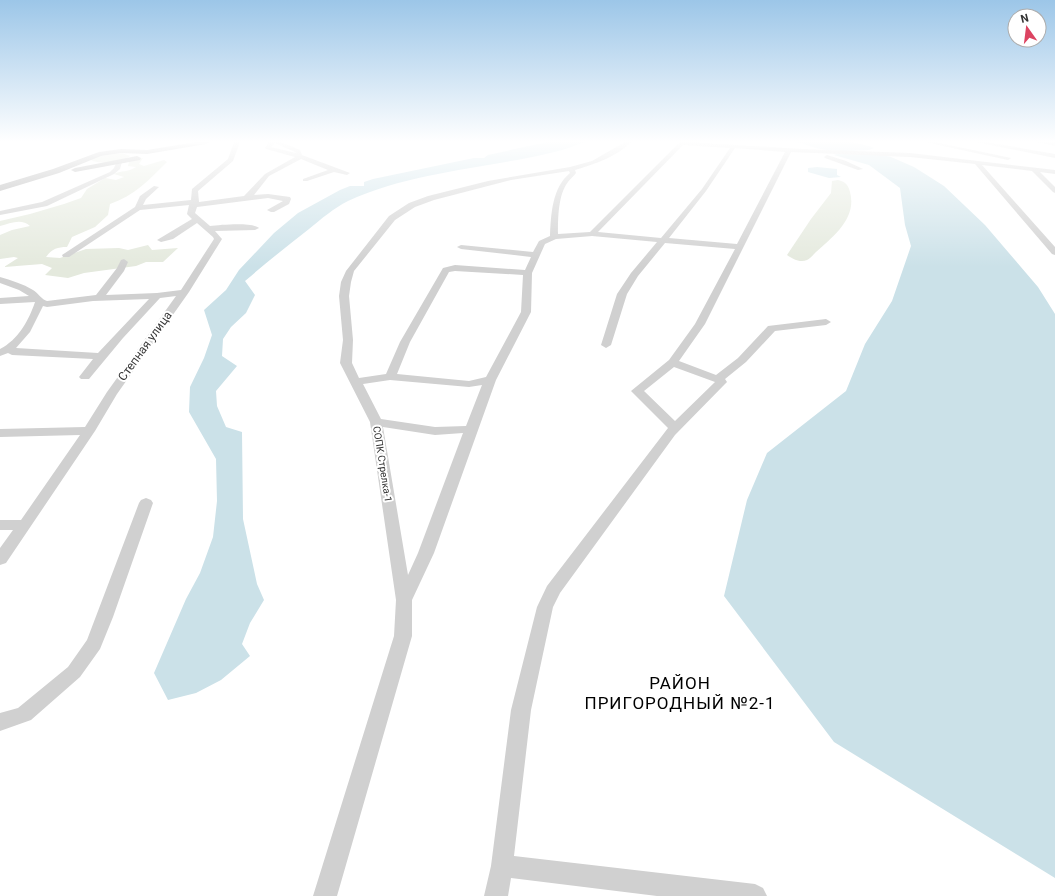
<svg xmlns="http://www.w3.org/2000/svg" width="1055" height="896" font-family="Roboto,sans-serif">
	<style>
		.green { fill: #e4e9dd }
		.water { fill: #cbe1e8 }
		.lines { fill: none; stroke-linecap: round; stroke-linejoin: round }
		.minor { fill: #d0d0d0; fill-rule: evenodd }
		.major { fill: #ababab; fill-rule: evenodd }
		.labels { text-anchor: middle; stroke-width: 4; stroke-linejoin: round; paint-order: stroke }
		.far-street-label { font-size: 10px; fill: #333; stroke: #fff }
		.street-label { font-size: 12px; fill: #333; stroke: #fff }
		.near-quarter-label { font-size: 17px; letter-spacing: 1px; fill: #000; stroke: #fff }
	</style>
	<rect width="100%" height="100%" fill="#fff"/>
	<path class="green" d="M122,153l8,3c-7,7 -30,9 -39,4l3,-3z
		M143,158l-4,6 5,2 20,-6 3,2c-17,17 -33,34 -57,42l-2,11 -13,12 -23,10 -5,10c-10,0 -15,2 -21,10l14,1 26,-9 33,-1 9,2 20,-5 4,5 26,-2 -15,14h-17l-10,4 -52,7 -16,5 -23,-3 7,-7 -10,-4 -38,3 14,-9 -4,-1 -14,2v-24l12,-5 18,-4c-8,-8 -20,-3 -30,0v-5l30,-7 34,-10 17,-6 6,-9 18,-11 11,2 8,-3 -10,-3c8,-4 13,-1 22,-7l-8,-1 1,-4z
		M838,180c7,2 10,4 12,12 7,26 -16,44 -34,60 -2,2 -6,7 -9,8 -7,3 -14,-1 -20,-5l24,-36 20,-26 1,-12z"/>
	<path class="water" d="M547,142h39c-11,3 -21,8 -32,10 -68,17 -141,19 -206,49 -14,7 -27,18 -39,28 -22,17 -43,34 -64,52l10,14 -9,18 -15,14 -8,12 -1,17 15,10 -21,25 1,15 9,21 16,5 1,87 14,65 7,16 -14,23 -8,21 8,12 -29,24 -25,13 -28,7 -14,-27 32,-74 14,-26 13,-36 4,-36 -1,-42 -27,-47 1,-25 14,-29 8,-23 -8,-25 22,-20 13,-20 35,-37 24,-20 42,-23 10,-4h14v-4l9,-3 101,-21h10l4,-3z
		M795,142c25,0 56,-4 79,6l-5,2c-17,1 -37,2 -53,-2 -7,-2 -13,-5 -21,-6z
		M837,154l45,1 9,2 23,10 30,19 41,39 53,62 17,27v564l-221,-136 -110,-146 23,-96 20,-47 79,-62 19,-47 27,-43 19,-55 -6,-21 -5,-37 -31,-23 -35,-10z
		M817,167l20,2v6l4,2 -12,1 -21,-6v-4z"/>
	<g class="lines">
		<path class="minor" d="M234,142h6l-7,19 -35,30 1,11 45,-6 21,-22 30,-17 -29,-8 -1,-1 4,-6h12l19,8 2,5 48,18 -3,2 -13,-3 -27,9h-4v-2l25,-9 -27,-11 -32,17 -15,19 14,-1 22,3 1,2 -2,5 -15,8h-3l-4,-2 16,-9 -15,-3 -71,9 -2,6 15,13c11,-1 41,-4 49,2l-4,2 -40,1 7,8 -33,53 -72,102 -22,37 -89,132 -6,2v-17l13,-18h-13v-10h21l59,-85 -80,2v-8l85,-2 22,-35 69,-96 -16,2 -37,40 -34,41h-8l-2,-2 14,-18 -81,-4 -4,-2 -8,3v-7c18,-9 29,-29 35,-47l-35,2v-6l29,-2 -10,-6 -19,-7v-6c11,3 23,7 33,13 5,3 9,10 14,11l49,-6 21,-27 4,-8 3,-1 4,3 -4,9 -18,24 51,-2 24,-3 33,-51 -1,-2 -16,-14 -24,16 -12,3 -4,-2 35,-21 -5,-5 2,-9 -49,5 -71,47h-6l-1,-2 73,-48 5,-11 14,-10 5,1 -13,12 -3,6 48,-5 1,-11 36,-30zM275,143l20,9 1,1 -25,-6zM149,299l-51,54 -82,-5 14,-16 13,-26 4,1 46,-6z
			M625,142h6c-14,15 -37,22 -56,28l1,3c-2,3 -6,6 -8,9 -10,13 -10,36 -10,52l32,-2 90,-90h7l115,7 108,4 145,17v4l-15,-2 15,15v6l-2,-1 -21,-21 -50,-6 73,82v8l-3,-1 -77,-90 -65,-7 -119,-5 -86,172 -26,37 37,14 22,-17 30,-32 58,-7 5,3 -5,3 -51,6 -29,31 -21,17 2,3 -2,2 -50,51 -115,158 -7,14 -22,103 -17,146 241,28 8,4 4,8h-110l-146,-18 -3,18h-24l7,-30 20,-156 26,-103 10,-21 121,-158 -37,-37 38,-31 26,-36 40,-75 -70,-6 -27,33 -11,18 -16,51 -5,3 -5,-3 16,-51 14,-21 26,-31 -65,-6 -36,3 -11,5 -13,29 -1,39 -35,68 -62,173 -22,47v36l-75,260h-24l81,-260 2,-36 -26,-178 -30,-59 3,-23 -4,-44 2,-14 5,-11 43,-55 20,-13 19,-7 60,-15 82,-14 22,-6zM683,145l47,3 -28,41 -41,49 -63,-6zM735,148l50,4 -48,92 -68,-6 37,-47zM569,171l1,2c-18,15 -19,41 -20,63l-11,5 -6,11 -72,-7 -4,2 4,2 70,8 -6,13 -70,-5 -12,3 -43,74 -14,32 -27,4 -7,-15 1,-23 -4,-44 2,-14 3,-11 41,-51 20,-13 19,-7 77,-20zM455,271l68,4 -2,37 -35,65 -17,4 -72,-7 13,-32 39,-70zM674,367l41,15 -40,39 -31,-30zM390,380l79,7 13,-2 -16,41 -31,1 -54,-8 -18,-35zM383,427l52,8 28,-2 -45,120 -10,22z
			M925,142h10l76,16 -3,2z
			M976,142h10l69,12v4z
			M1037,142h18v4z
			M827,155l19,6 17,8 -5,1 -33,-12 -1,-1z
			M117,161l5,1 -2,7 -6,5 -67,32 -47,9v-4l42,-9 68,-30 4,-4z
			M146,498l5,2 2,3 -40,114 -13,32 -20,28 -49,43 -31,11v-18l18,-5 50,-41 19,-27 52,-137 2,-3z"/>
		<path class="major" d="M196,142h14l-4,2 -59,10 -26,-1 -20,3 -42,17 -59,18v-6l53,-16 46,-17 22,-3 26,1z
			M137,156l4,2 -1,2 -65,12 -4,-2 4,-2z"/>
	</g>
	<linearGradient id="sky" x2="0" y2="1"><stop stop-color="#9cc6e8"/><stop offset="0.53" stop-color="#fff"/><stop offset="1" stop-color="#fff" stop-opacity="0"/></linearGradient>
	<rect width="1055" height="267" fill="url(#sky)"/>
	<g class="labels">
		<g class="far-street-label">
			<text transform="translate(383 464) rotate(81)" y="4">СОПК Стрелка-1</text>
		</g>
		<g class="street-label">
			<text transform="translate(145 346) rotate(-54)" y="4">Степная улица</text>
		</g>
		<g class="near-quarter-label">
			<text x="680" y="689">РАЙОН<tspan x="680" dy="20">ПРИГОРОДНЫЙ №2-1</tspan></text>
		</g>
	</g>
	<g transform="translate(1027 28) rotate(346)"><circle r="19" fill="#ffffff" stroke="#adadad"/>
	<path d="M0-3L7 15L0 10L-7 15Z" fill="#dc4361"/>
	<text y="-6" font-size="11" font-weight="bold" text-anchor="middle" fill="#333333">N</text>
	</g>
</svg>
